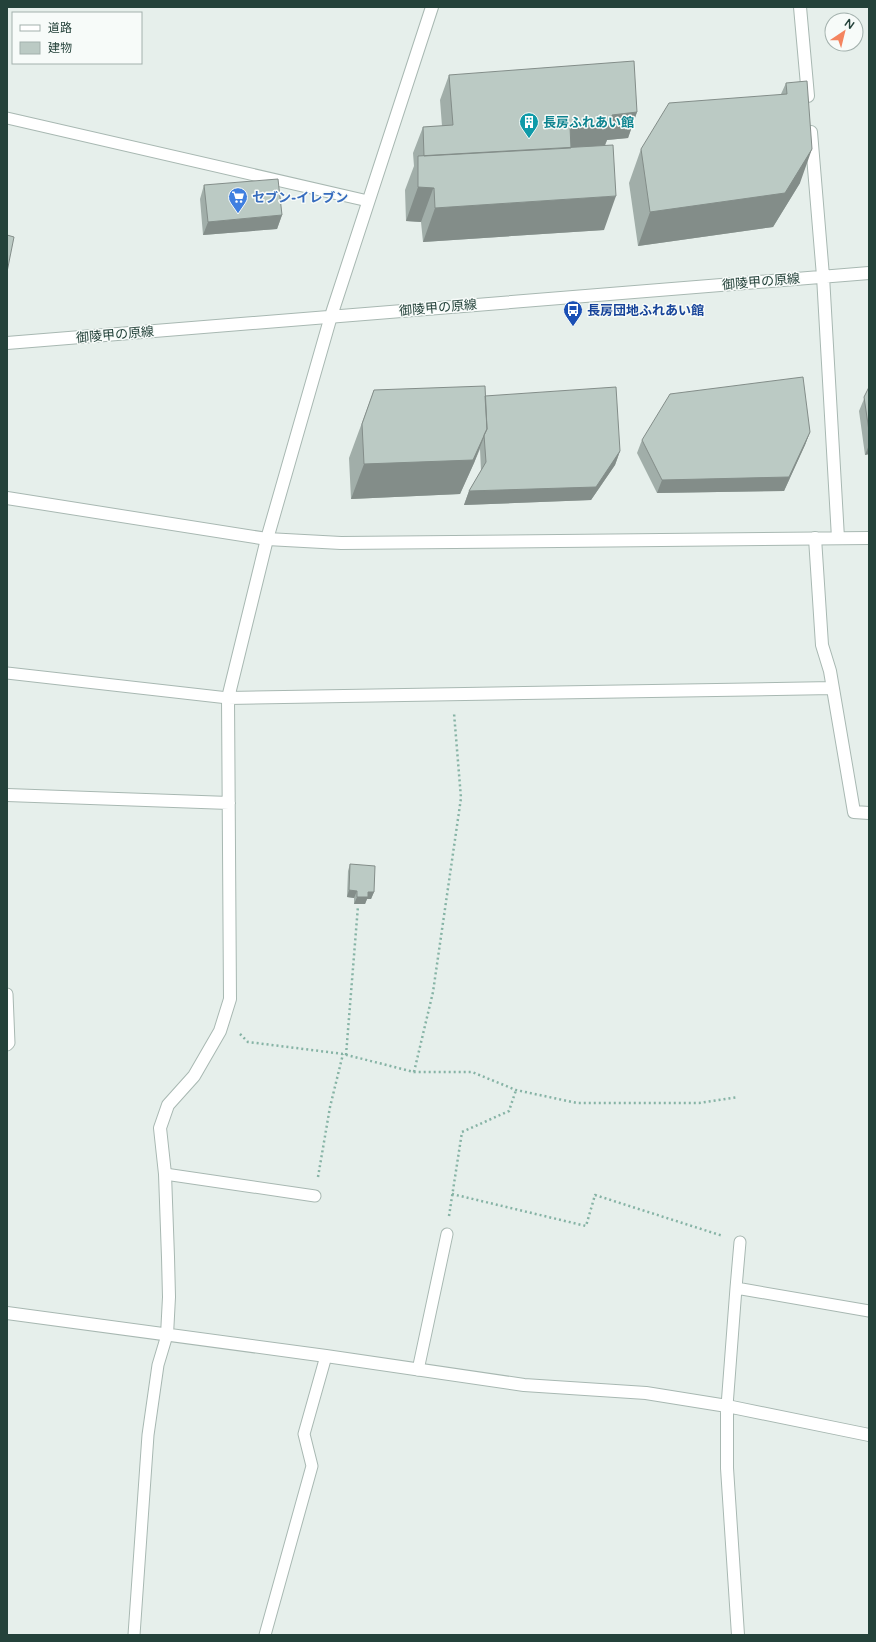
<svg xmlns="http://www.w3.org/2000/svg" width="876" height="1642" font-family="'Varela Round','Noto Sans JP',sans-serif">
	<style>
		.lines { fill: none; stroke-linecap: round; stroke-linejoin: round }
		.service-casing { stroke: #a8b8b2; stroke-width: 13 }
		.minor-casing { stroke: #a8b8b2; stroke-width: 14 }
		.tertiary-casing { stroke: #a8b8b2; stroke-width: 14 }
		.path { stroke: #86b3a5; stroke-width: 2.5; stroke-dasharray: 2 3; stroke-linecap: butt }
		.service { stroke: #fff; stroke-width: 11 }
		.minor { stroke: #fff; stroke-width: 12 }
		.tertiary { stroke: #fff; stroke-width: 12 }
		.wall { fill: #a1aea9 }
		.shaded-wall { fill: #838d89 }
		.building { fill: #bbcac4; stroke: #838d89 }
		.labels { text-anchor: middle; stroke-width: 3; stroke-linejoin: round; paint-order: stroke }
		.culture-label { font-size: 13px; font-weight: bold; fill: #0d838f; stroke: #f7fbf9; text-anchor: start }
		.shop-label { font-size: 13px; font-weight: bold; fill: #366cbe; stroke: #f7fbf9; text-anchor: start }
		.street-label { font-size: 13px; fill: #24423a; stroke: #f7fbf9 }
		.transit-label { font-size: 13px; font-weight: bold; fill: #164399; stroke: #f7fbf9; text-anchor: start }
	</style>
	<rect width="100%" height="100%" fill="#e6efeb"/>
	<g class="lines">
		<defs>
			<path id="service" d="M7,118l361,83
				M7,673l221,25
				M7,994l2,49 -2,2
				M165,1174l150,22
				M736,1288l4,-46
				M418,1370l29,-136
				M727,1406l9,-118 133,23
				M134,1635l14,-200 10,-70 9,-30
				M265,1635l47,-169 -8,-32 22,-78"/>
			<path id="minor" d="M7,498l260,41
				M815,538l7,107 8,26 24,141 15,1
				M228,698l605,-10
				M7,795l222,8
				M7,1313l319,43 198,29 122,8 81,13 142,29
				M167,1335l2,-38 -1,-40 -3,-83 -5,-46 8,-23 26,-29 26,-45 10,-32 -2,-301 39,-159 64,-223
				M727,1406v62l11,167"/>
			<path id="tertiary" d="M800,7l8,89
				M811,132l12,144 15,262
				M331,316l101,-309
				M7,343l862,-70
				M267,539l74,4 528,-5"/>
		</defs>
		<use href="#service" class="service-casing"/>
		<use href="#minor" class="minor-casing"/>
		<use href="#tertiary" class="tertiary-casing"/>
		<path class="path" d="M240,1034l8,8 95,12 71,18h58l44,18 61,13h122l39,-6
			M346,1055l12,-149
			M414,1072l19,-80 28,-194 -7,-85
			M318,1177l12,-70 13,-53
			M452,1194l134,32 9,-31 128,41
			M449,1216l13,-84 47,-21 7,-21"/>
		<use href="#service" class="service"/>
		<use href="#minor" class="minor"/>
		<use href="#tertiary" class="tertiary"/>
	</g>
	<path class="wall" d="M449,75l188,37 -9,26 -21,2 -2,6 -1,84 -181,12 -2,-20 -15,-1 -1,-31 9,-24 -1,-13 10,-26 19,-1 -2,-26z
		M786,83l14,100 -27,44 -135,19 -9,-63 12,-34 140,-55z
		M204,185l78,30 -5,14 -74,6 -3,-36z
		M869,387v67l-4,1 -6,-44z
		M374,390l111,6 135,55 -5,14 -24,35 -127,5 5,-14 12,-20 -1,-22 -6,14 -14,31 -109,5 -2,-41z
		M810,432l-5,13 -21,46 -127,2 -20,-40 5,-13z
		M350,864l24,28 -3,7h-4l-2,5h-11v-6l-7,-1 1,-26z"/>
	<path class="shaded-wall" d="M637,112l-9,26 -21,2 -4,9 -42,3 9,-25 42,-12z
		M812,149l-12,34 -27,44 -135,19 12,-34z
		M571,156l-138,33 -12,33 -15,-1 12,-34z
		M616,196l-12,34 -181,12 12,-34z
		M282,215l-5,14 -74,6 5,-13z
		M487,429l-13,34 -14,31 -109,5 13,-35z
		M810,432l-5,13 -21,46 -127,2 5,-13z
		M869,445v9l-4,1z
		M620,451l-5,14 -24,35 -127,5 5,-14z
		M349,890l8,1 -3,7 -7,-1z
		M368,892h6l-3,7h-4l-2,5h-11l3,-7z"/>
	<path class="building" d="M634,61l3,51 -25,3 1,9 -43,3 1,21 -147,8 -1,-29 30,-2 -4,-50z
		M807,81l5,68 -27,44 -135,19 -9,-63 28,-46 118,-9 -1,-11z
		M613,145l3,51 -181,12 -1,-20 -16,-1v-31z
		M278,179l4,36 -74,7 -4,-37z
		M7,235l7,2 -7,35z
		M803,377l7,55 -21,45 -127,3 -20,-40 28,-46z
		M485,386l2,43 -14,31 -109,4 -2,-40 12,-34z
		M616,387l4,64 -24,36 -127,4 17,-29 -2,-27 3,-6 -2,-33z
		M869,387v44l-5,-34z
		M350,864l25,2 -1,26h-6v5h-11v-6l-8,-1z"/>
	<defs>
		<symbol id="building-pin" viewBox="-11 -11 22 30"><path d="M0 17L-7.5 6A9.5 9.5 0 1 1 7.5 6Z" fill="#0f9aa8" stroke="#f7fbf9"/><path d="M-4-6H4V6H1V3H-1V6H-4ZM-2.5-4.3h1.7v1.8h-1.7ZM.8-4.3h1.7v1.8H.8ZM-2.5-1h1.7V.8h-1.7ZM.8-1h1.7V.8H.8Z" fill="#fff"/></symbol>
		<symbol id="supermarket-pin" viewBox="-11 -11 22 30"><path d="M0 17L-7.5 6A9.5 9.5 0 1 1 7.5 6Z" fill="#3f7fe0" stroke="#f7fbf9"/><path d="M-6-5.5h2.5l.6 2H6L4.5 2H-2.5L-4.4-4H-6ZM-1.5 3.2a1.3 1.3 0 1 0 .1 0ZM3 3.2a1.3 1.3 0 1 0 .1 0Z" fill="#fff"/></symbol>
		<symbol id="bus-pin" viewBox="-11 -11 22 30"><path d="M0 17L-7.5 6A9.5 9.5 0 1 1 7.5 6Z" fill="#1a4fb4" stroke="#f7fbf9"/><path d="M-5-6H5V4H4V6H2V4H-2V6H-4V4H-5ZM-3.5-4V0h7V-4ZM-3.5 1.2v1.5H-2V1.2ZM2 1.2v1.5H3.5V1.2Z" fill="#fff"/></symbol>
	</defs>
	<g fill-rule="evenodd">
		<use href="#building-pin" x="518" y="111" width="22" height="30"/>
		<use href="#supermarket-pin" x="227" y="186" width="22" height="30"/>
		<use href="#bus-pin" x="562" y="299" width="22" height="30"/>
	</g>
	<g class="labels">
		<g class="culture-label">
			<text x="543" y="127">長房ふれあい館</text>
		</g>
		<g class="shop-label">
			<text x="252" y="202">セブン-イレブン</text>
		</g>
		<g class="street-label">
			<text transform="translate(761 281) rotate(-5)" y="5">御陵甲の原線</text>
			<text transform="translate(438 307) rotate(-5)" y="5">御陵甲の原線</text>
			<text transform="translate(115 334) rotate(-5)" y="5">御陵甲の原線</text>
		</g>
		<g class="transit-label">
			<text x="587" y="315">長房団地ふれあい館</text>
		</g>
	</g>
	<rect width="876" height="1642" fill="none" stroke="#24423a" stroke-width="16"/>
	<rect x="12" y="12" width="130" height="52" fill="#f7fbf9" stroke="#a3b1ad"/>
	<rect x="20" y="25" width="20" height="6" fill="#ffffff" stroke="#a3b1ad"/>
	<text x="48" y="32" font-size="12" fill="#24423a">道路</text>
	<rect x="20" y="42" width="20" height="12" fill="#bbcac4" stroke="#a3b1ad"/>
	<text x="48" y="52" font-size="12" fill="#24423a">建物</text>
	<g transform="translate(844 32) rotate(35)"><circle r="19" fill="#f7fbf9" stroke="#a3b1ad"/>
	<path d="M0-3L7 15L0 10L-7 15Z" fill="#f4845f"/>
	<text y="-6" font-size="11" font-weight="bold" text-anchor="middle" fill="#24423a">N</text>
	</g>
</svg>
